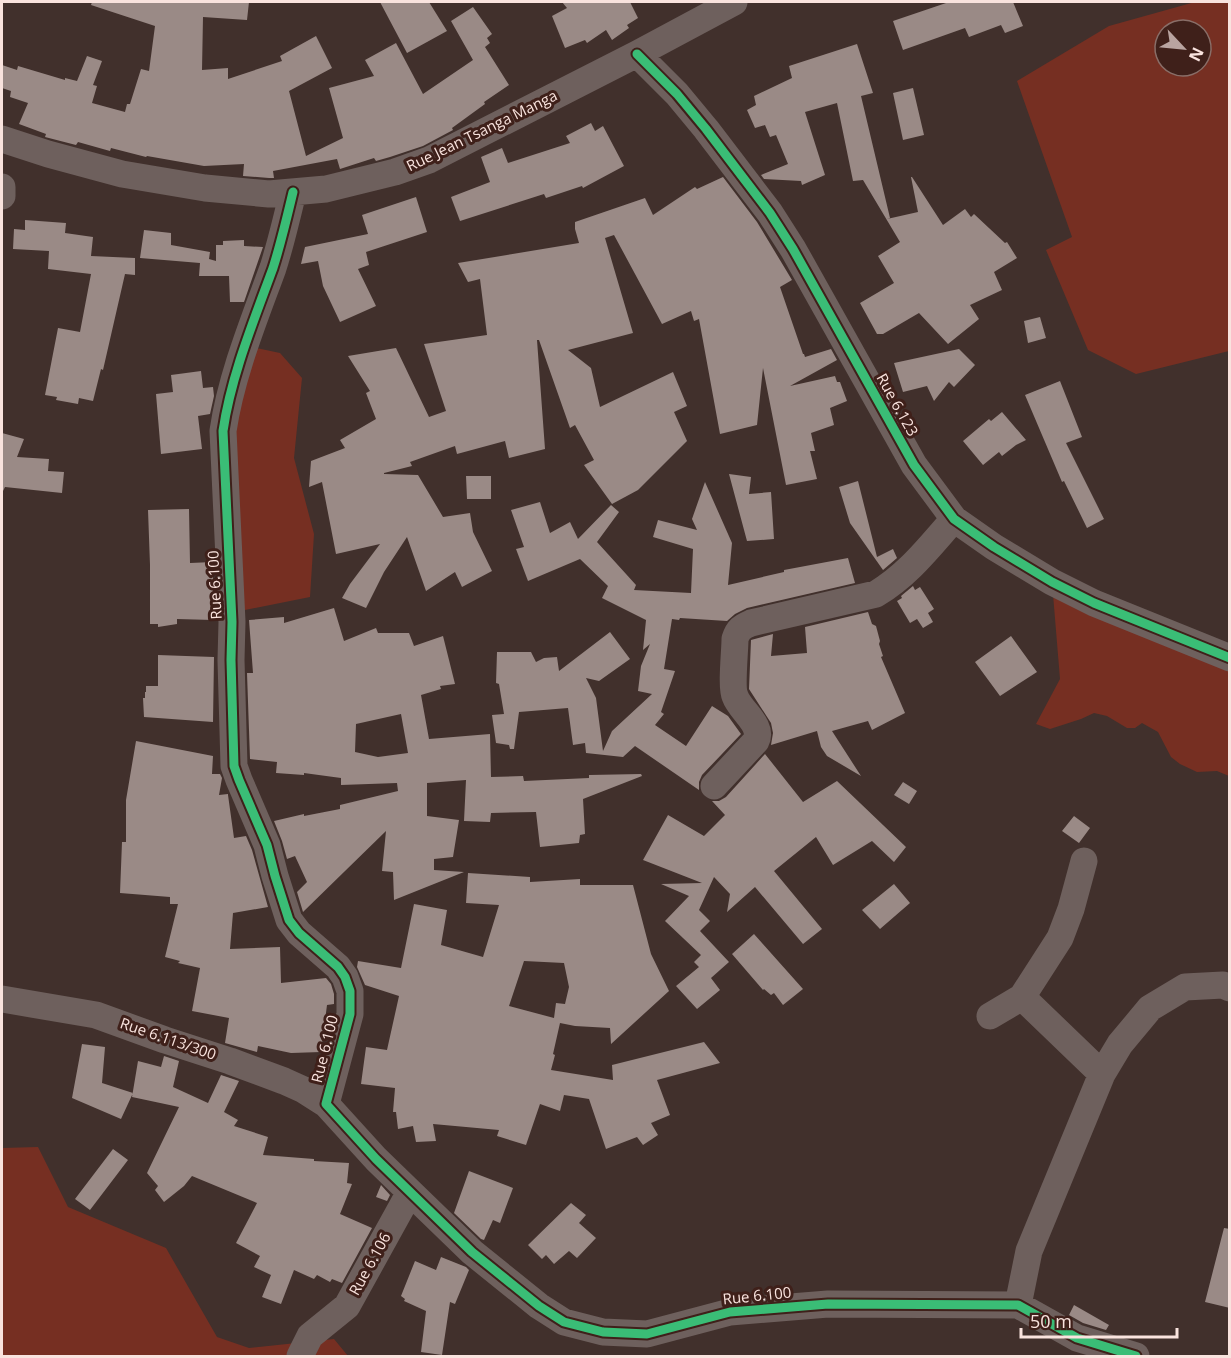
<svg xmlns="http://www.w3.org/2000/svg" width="1231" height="1358" font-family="'Open Sans',sans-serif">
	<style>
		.green { fill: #762f22; fill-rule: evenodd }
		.building { fill: #9a8a86; fill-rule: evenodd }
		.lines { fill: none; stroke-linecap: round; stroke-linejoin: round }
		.minor { stroke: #6e605d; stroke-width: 27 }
		.cycleway-casing { stroke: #3f201a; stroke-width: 13 }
		.cycleway { stroke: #3abd76; stroke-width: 9 }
		.labels { text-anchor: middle; stroke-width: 6; stroke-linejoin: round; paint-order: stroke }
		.street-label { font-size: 15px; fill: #f9e3de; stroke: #3f201a }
	</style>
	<rect width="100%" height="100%" fill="#41302c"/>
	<path class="green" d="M1195,2h34v349l-93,23 -48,-24 -42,-100 26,-13 -55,-156 92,-55zM1165,30h36v36h-36z
		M251,347l29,6 22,25 -8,80 20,76 -4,63 -75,15 -7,-186z
		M1052,582l177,76v118l-12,-5 -20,1 -17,-8 -9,-7 -13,-25 -16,-9 -7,5h-8l-20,-12 -13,-3 -13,6 -31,10 -14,-5 24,-45z
		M38,1147l30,60 98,41 51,89 32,11 85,-9 14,17h-346v-208z"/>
	<path class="building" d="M92,2h157l-2,18 -44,-3 -1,53 26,-2v11l54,-18 -2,-5 36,-20 16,32 -43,23 17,65 37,-18 -14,-50 45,-12 -9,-16 31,-17 27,51 50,-34 -22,-39 22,-14 19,27 -5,4 3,5 -5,4 24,38 -25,17 1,2 -33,24 1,2 -30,16 -33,11 -14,4 -2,-3 -34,11 -3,-10 -64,12 1,7h-5l-26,-2 1,-12 -40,2 -57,-10 -1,1 -35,-9 -1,3 -32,-9 -2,3 -31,-8 1,-3 -27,-10 9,-21 -18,-6 1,-6 -9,-3v-23l15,5 1,-4 47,14v-2l12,3 10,-25 15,5 -9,24 4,1 -5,17 33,9 2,-8h3l11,-35 8,2 6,-45 -64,-21z
		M380,2h49l18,29 -40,22z
		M562,2h68l8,16 -11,7 2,3 -17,12 -6,-10 -19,13 -2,-3 -20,8 -13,-32 15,-8z
		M949,2h64l10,24 -18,7 -4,-8 -32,12 -4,-9 -62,22 -10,-29z
		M857,44l16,49 -12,3 29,122 -3,1 31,-7 -7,-35h1l31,48 22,-16 6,8 3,-3 31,29 2,-1 10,16 -23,14 8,18 -32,15 9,14 -31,25 -29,-31 -36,21h-6l-17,-31 34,-20 -16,-27 22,-14 -37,-62 -10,1 -16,-78 -32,9 20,63 -23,10 -1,-4 -37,-2 -3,-4 27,-11 -12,-29 -6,2 -5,-12 -10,3 -8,-18 9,-5 -2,-9 38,-18 -3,-12z
		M913,88l11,47 -21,5 -10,-47z
		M591,123l4,8 8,-5 21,40 -41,22 -1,-2 -36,12 -2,-4 -84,27 -9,-24 39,-15 -9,-25 21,-9 6,15 62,-20 -4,-7z
		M723,177l34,45 35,58 -12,7 23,67h1l1,3 26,-8 6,11 -47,26 45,-10 2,6h3l7,19 -17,7 4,17 -23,8 4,18h-5l7,28 -31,6 -23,-117 -6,57 -37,9 -21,-115 -5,2 -3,-10 -29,13 -48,-89 -9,3 28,95 -65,17 23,18 9,39 73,-35 14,34 -13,6 13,29 -49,49 -26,14 -28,-39 10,-5 -19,-35 -5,3 -31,-88h-2l8,109 -36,9 -4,-17 -48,13 -2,-8 -45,16 2,4 -28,7v1l34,1 25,42 27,-4 3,19 19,39 -30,16 -7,-15 -29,19 -19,-54 -23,35 -18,36 -24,-10 8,-14 30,-40 -44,10 -14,-72 -13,5 2,-26 34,-13 -5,-8 36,-21 -10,-26 4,-2 -22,-35 48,-8 33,69 17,-6 -22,-67 63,-9 -7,-56 -12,3 -10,-19 121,-20 -4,-14v-7l70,-24 8,17 42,-28 2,2z
		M416,197l11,35 -61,20 3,13 -11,4 18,37 -36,16 -17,-36 -5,-25 -17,3 4,-17 63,-13 -6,-19z
		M25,220l41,3 -1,10 28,4 -2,19 44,2v17l-10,-1 -22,96 -2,-1 -8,32 -14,-3 -1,6 -22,-4 1,-3 -12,-2 13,-67 22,4 11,-58 -43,-5 1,-18 -36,-2 1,-20 11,1z
		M144,230l27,3v12l39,7 -1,7 7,2v-16h7v-4l21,-1v6l19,1 -19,55h-14l-1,-26h-30l1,-13 -60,-5z
		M1040,317l6,21 -18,5 -4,-22z
		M959,349l16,16 -21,22 -5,-5 -15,19 -7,-15 -24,6 -9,-29z
		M201,371l2,17 10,-1 1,9 -4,18 -12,2 4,33 -41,5 -5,-60 17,-2 -2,-17z
		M1060,381l22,56 -16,6 38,76 -17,9 -23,-47 -2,1 -37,-87z
		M1002,412l24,28 -10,5 -14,11 -3,-4 -16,13 -20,-24 26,-22 2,2z
		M2,433l22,6 -7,18 32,2 -1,12 16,1 -2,21 -57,-6 -3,6z
		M729,474l22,3 -2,17 22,-2 3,47 -27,2z
		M466,476h25v23h-24z
		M858,481l19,76 16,-8 4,9 -14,12 -33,-47 -11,-36z
		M705,482l27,61 -4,42 56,-13v-2l64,-12 7,25 -108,25 -12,6 -8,7 -47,-3 -1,2 -7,-1 -8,50 11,2 -14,41 3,2 -9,11 31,21 26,-40 16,10 13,18 -39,41 -3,7v8l-64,-44 -12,11 -37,-4 -1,-10 -12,2 -5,-37 -49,4 -5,37h-4l-1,-4 -13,-2 -4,-28 12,-1 -5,-30 -3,-1 1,-31h34l5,10 8,-4 13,-1 2,14 51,-39 20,27 -31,22 -13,-3 10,20 7,53 9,-20 40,-37 -14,-3 3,-25 9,-22 -7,6 3,-30 -44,-22 6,-12 -28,-27 -52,22 -12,-32 8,-2 -13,-37 29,-8 10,31 20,-11 8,17 33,-34 8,7 -22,30 39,43 -2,5 57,3 2,-44 -40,-12 5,-17 39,10 -5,-11z
		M189,509l1,54 23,-1v58l-36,-1v5l-19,3v-3h-8v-59l-2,-55z
		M913,586l2,4 5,-3 14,22 -6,4 5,9 -10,6 -6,-9 -7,4 -13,-22 5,-3 -1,-2z
		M334,608l10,33 32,-13 2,5h31l5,13 29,-10 12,48 -15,2 1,3 -20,6 8,44 61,-5 1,43 32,-1 1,5 65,-3v-3l52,-1 1,2 -59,23 2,35 -5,1 -1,8 -39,4 -4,-35 -45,1 -1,9 -26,-1 2,-41 -39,3v33l32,4 -6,37 -19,2v11l30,2 -70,28 -1,-28 -11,-1 4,-40 -83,81 -6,-20 10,-10 -12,-26 -8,3 -5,-18 -8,-20 30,-7v2l36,-7v-4l58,-14 -1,-8 -56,2v-7l-37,-5v2l-28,-2 1,-11 -27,-3 -3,-86h6l-4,-53 35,-3v6zM401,714l7,39 -30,4 -23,-5 1,-28z
		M868,612l4,12 4,2 4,15 -1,3 4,12 -2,1 24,56 -33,17 -4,-9 -36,10 29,45 -34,-20 -6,-9 -4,-16 -46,14 2,-12 -2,-10 -22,-34 2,-49 22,-6 -2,22 36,-3 -2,-26z
		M1011,636l26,36 -37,24 -25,-34z
		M158,655l56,2 -1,65 -69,-5 -1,-19h2v-6h1v-6h12z
		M136,741l77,15 -1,18h8l2,4 -3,17 9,-1v1l6,43 12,-2 6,14 16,57 -35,6 -3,36 50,-2 1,36 45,-5 5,6 3,10v10l-7,1 -6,47 -30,1 -33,-7 -1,6 -32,-9 4,-25 -37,-7 8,-43 -22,-5 2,-2 -15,-4 13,-53h-8v-7l-50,-4 2,-51h4v-42z
		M765,754l38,48 34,-21 69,66 -12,15 -22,-21 -39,24 -17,-28 -42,34 48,58 -19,15 -48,-57 -28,25 3,-18 -16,-17 -15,33 11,11 -10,10 29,31 -18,16 9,12 -23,19 -21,-23 23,-19 -5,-5 7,-7 -36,-34 24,-25 -28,-12 41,-1 -59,-23 25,-45 36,21 21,-21 -13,-14h7l7,-4z
		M903,782l14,9 -8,13 -15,-9z
		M1074,816l16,12 -11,15 -17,-12z
		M468,873l62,4v5l50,-3v6h53l18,69 18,37 -58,53 -1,-16 -35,-2 -15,-3 -7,31 2,1 -4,15 62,10 -1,-15 92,-23 16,21 -63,17 13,35 -19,8 7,12 -15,10 -6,-8 -31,12 -17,-50 -25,-4 -4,16 -20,-7 -14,41 -29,-9 2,-6 -66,-6 3,17 -20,1 -3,-16 -15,3 -2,-17h-3l2,-24 -34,-4 5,-37 21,3 12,-54 -34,-11 -8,-18 1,-6 43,7 13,-64 33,6 -6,35 42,12 16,-52 -33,-2zM524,961l40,2 5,24 -4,17 -9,-1 -2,15 -45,-12z
		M894,884l16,19 -30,26 -18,-19z
		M754,934l49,55 -20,16 -9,-12 -3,2 -7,-6 -1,1 -31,-36z
		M82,1044l23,3 -3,36 31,10 -12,26 -49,-21z
		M164,1056l15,5 -6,26 35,16 13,-28 18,6 -15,31 14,8 -4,6 34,11 -5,18 51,4v2l35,2 -2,20 5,1 -12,30 32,14 -30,55 -10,-4 -2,3 -13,-7 -3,4 -20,-9 -13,34 -19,-7 9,-22 -17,-8 6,-11 -24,-13 21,-40 -65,-27 -8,10 -20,16 -9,-12 3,-4 -11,-13 32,-66 -47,-10 6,-36 23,6z
		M113,1149l15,11 -38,50 -15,-11z
		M469,1171l44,17 -13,35 -7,-3 -9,20 -3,-1 -27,-26z
		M381,1185l9,10 -3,6 -11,-4z
		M571,1203l15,12 -7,8 17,15 -19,20 -8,-7 -15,13 -8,-9 -4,4 -14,-14z
		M1224,1228l6,1v79l-25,-6z
		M441,1257l25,10 3,3 -14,34 -5,-2 -8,53 -21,-3 5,-41 -22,-10 1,-2 -4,-3 14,-35 21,9z
		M1074,1305l35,20 -3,5 -23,-7 -14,-8z"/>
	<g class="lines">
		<path class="minor" d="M637,54l40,40 29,35 64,84 23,36 121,216 40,54 40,28 58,35 42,21 136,55
			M2,139l46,15 74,20 83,14 64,6 57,-5 69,-17 34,-12 208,-106 97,-52
			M2,187v9
			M293,192c-6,25 -12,51 -20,76 -19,52 -42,108 -50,163l9,191 -1,38 3,106 5,14 28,65 8,31 14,44 10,13 39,34 7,10 5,14v23l-24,90 50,55 96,93 67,54 25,16 39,10 44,2 83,-22 98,-8 190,1 59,33 59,18
			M714,786l42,-45c8,-16 -16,-30 -21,-45 -4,-9 0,-45 0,-57 3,-10 7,-12 16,-16l125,-29c33,-20 53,-47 78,-75
			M1022,997l80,77
			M2,999l94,16 69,25 65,21 54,20 20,9 22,14
			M990,1016l32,-19 38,-59 11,-29 13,-48
			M1018,1305l11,-54 73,-177 18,-30 30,-36 35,-21 38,-2 7,3
			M300,1356l10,-20 37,-30 63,-114"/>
		<defs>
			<path id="cycleway" d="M637,54l40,40 29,35 64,84 23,36 121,216 40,54 40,28 58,35 42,21 136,55
				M293,192c-6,25 -12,51 -20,76 -19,52 -42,108 -50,163l9,191 -1,38 3,106 5,14 28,65 8,31 14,44 10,13 39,34 7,10 5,14v23l-24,90 50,55 96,93 67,54 25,16 39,10 44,2 83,-22 98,-8 190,1 59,33 59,18"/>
		</defs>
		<use href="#cycleway" class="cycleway-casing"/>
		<use href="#cycleway" class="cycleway"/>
	</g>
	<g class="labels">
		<g class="street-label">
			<text transform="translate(482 131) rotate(-26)" y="5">Rue Jean Tsanga Manga</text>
			<text transform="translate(897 405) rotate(61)" y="5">Rue 6.123</text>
			<text transform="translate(215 585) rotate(-93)" y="5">Rue 6.100</text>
			<text transform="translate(168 1039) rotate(19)" y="5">Rue 6.113/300</text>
			<text transform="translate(325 1049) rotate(-76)" y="5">Rue 6.100</text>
			<text transform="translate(370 1264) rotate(-61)" y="5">Rue 6.106</text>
			<text transform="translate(757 1296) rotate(-6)" y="5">Rue 6.100</text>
		</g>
	</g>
	<rect width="1231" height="1358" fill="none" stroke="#f9e3de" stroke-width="6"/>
	<g transform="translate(1183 48) rotate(116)"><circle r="28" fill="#3f201a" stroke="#896e68" stroke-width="1.5"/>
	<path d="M0-4.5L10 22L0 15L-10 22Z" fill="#b9a4a0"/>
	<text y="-9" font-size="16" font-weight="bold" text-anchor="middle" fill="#f9e3de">N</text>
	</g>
	<path d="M1021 1328v9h156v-9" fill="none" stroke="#f9e3de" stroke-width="3"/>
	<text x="1030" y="1328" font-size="18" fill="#f9e3de" stroke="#3f201a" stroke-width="4.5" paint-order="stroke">50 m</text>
</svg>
